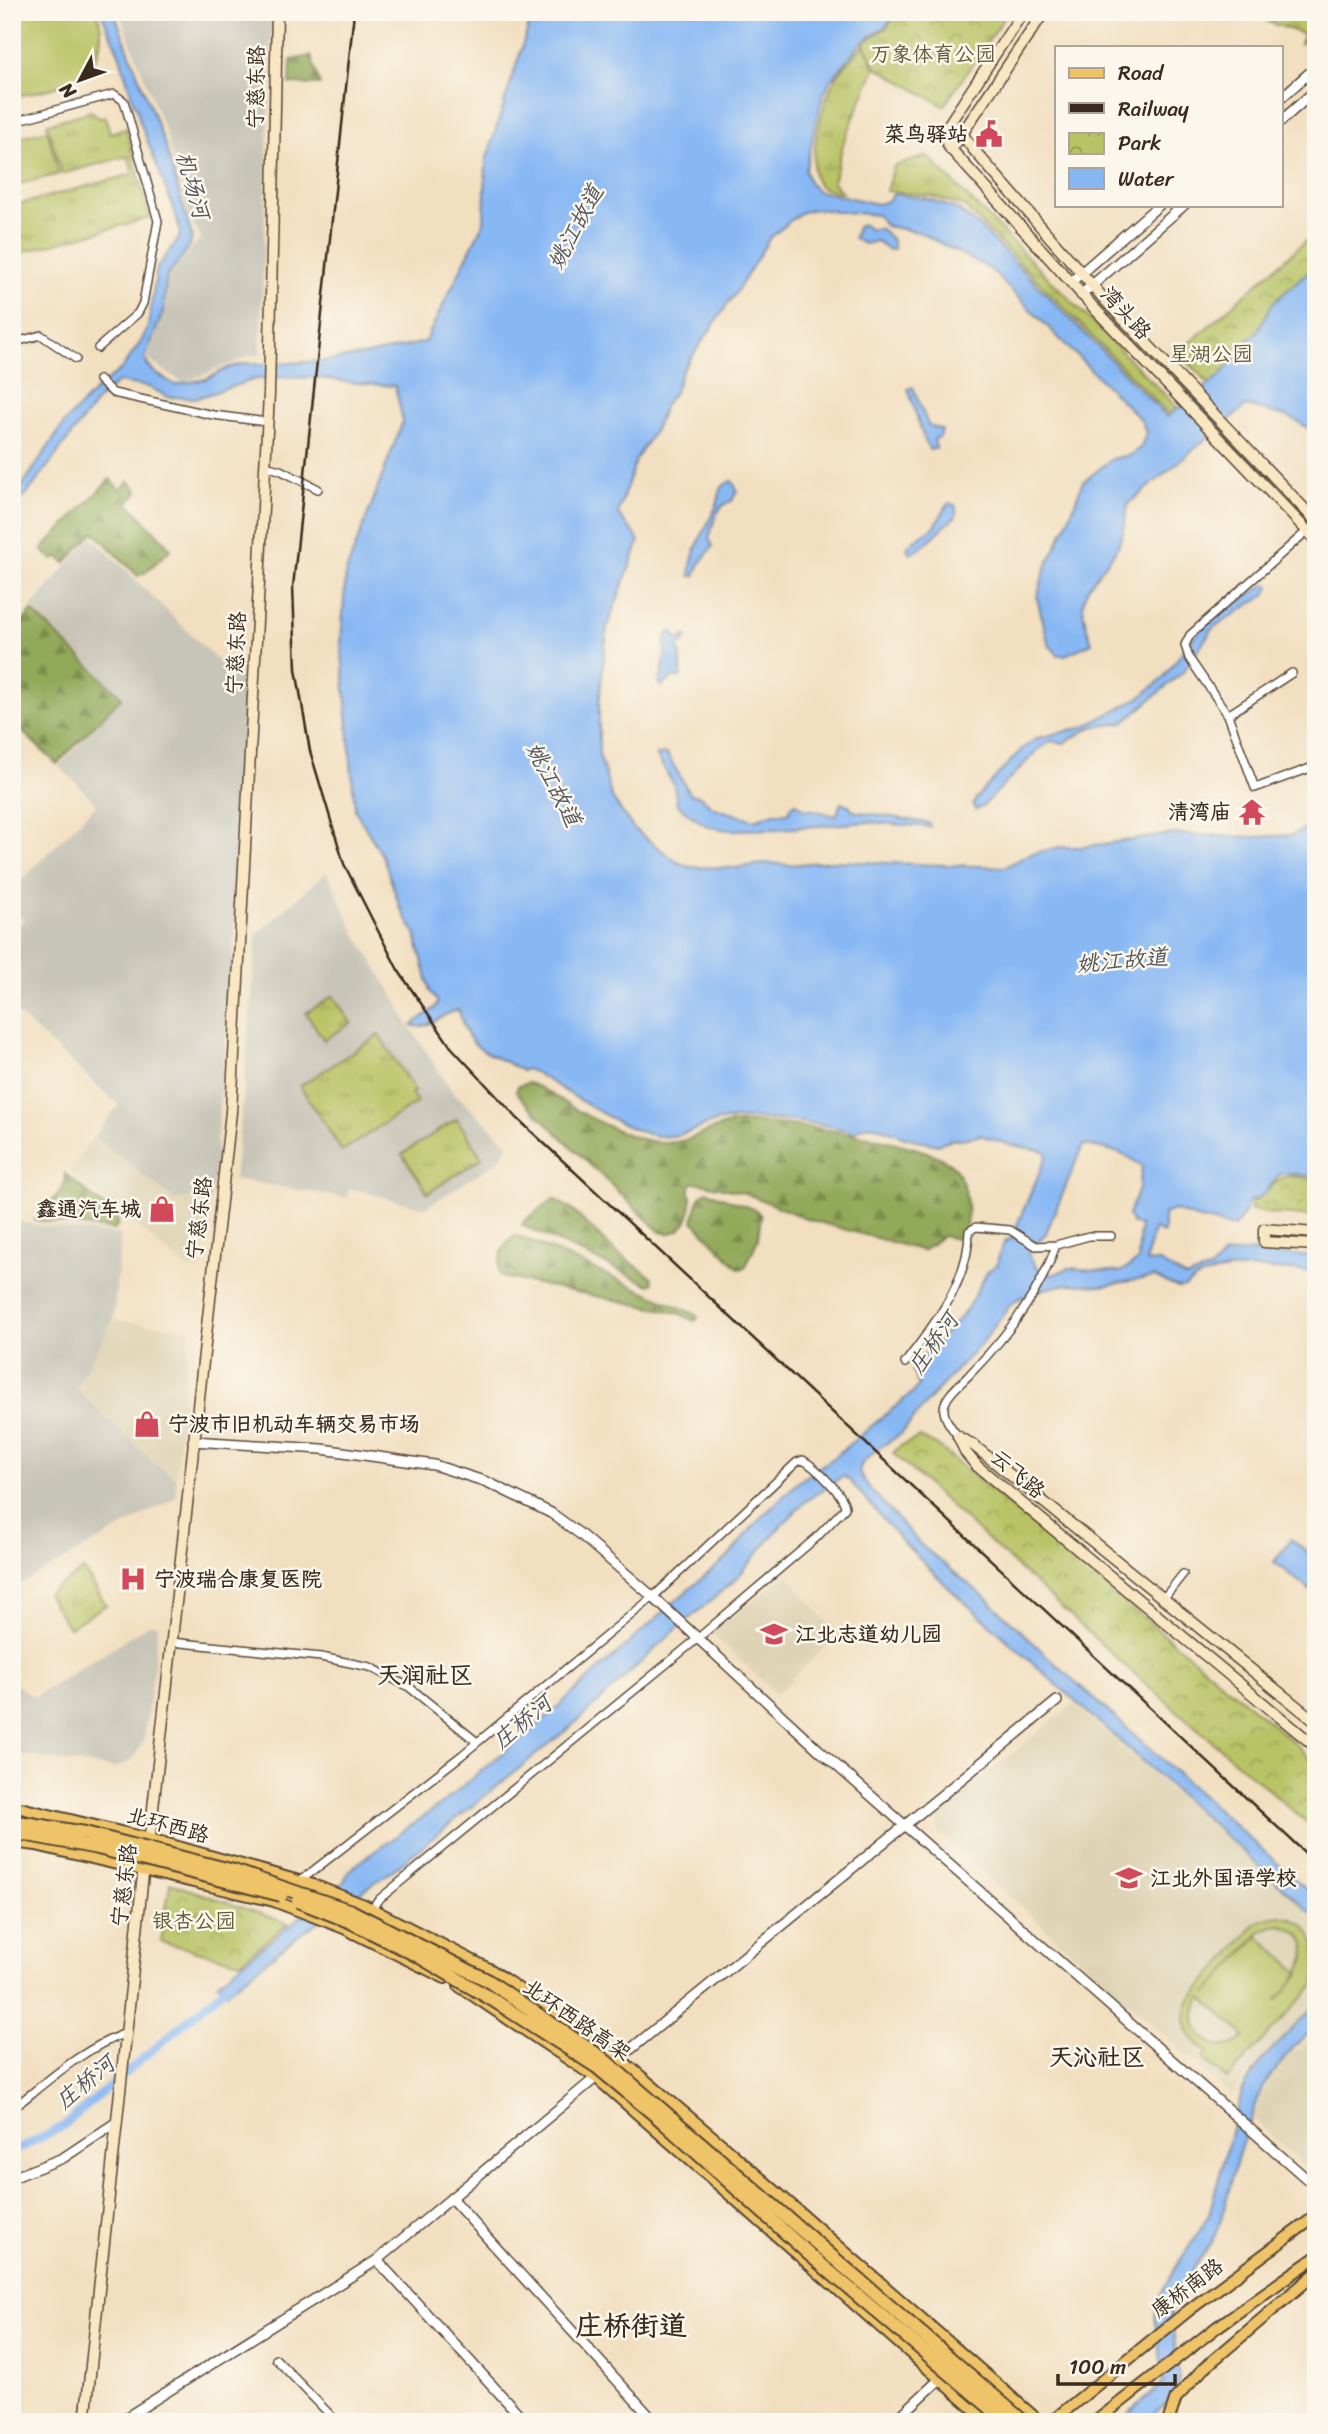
<svg xmlns="http://www.w3.org/2000/svg" width="1328" height="2434" font-family="Sriracha,'LXGW WenKai TC',sans-serif">
	<style>
		.built { fill: #ded3b4 }
		.industrial { fill: #c7c4b8 }
		.grass { fill: url(#grass-tufts); stroke: #7a7642; stroke-width: 2 }
		.forest { fill: url(#forest-firs); stroke: #666a3c; stroke-width: 2 }
		.park { fill: url(#park-crowns); stroke: #7a7642; stroke-width: 2 }
		.pitch { fill: #b8c365; stroke: #7a7642; stroke-width: 2; fill-rule: evenodd }
		.water { fill: #88b8f4; stroke: #627189; stroke-width: 2; fill-rule: evenodd }
		.lines { fill: none; stroke-linecap: round; stroke-linejoin: round }
		.canal { stroke: #88b8f4; stroke-width: 8 }
		.minor-casing { stroke: #564536; stroke-width: 10 }
		.tertiary-casing { stroke: #564536; stroke-width: 12 }
		.secondary-casing { stroke: #564536; stroke-width: 13 }
		.primary-casing { stroke: #564536; stroke-width: 14 }
		.minor { stroke: #fff; stroke-width: 7 }
		.tertiary { stroke: #fff; stroke-width: 9 }
		.secondary { stroke: #f9e7c3; stroke-width: 10 }
		.primary { stroke: #efc469; stroke-width: 10 }
		.rail { stroke: #3b2a1e; stroke-width: 2.5 }
		.trunk-bridge-casing { stroke: #564536; stroke-width: 16; stroke-linecap: butt }
		.trunk-bridge { stroke: #efc469; stroke-width: 12 }
		.labels { text-anchor: middle; stroke-width: 5; stroke-linejoin: round; paint-order: stroke }
		.park-label { font-size: 21px; fill: #605833; stroke: #fbf7ec }
		.street-label { font-size: 21px; fill: #3b2a1e; stroke: #fbf7ec }
		.poi-label { font-size: 21px; font-weight: bold; fill: #3b2a1e; stroke: #fbf7ec; text-anchor: start }
		.water-label { font-size: 23px; font-style: italic; fill: #52555e; stroke: #fbf7ec }
		.quarter-label { font-size: 24px; font-weight: bold; fill: #3b2a1e; stroke: #fbf7ec }
		.district-label { font-size: 28px; font-weight: bold; fill: #3b2a1e; stroke: #fbf7ec }
	</style>
	<defs>
		<pattern id="grass-tufts" width="24" height="20" patternUnits="userSpaceOnUse" patternTransform="scale(1.75)"><rect width="24" height="20" fill="#b8c365"/><path d="M3 7l-1-3M5 7V3M7 7l1-3M15 17l-1-3M17 17v-4M19 17l1-3" fill="none" stroke="#979f53"/></pattern>
		<pattern id="forest-firs" width="22" height="20" patternUnits="userSpaceOnUse" patternTransform="scale(1.75)"><rect width="22" height="20" fill="#92a95a"/><path d="M5 1l3.5 6h-7zM16 11l3.5 6h-7z" fill="#788a4a"/></pattern>
		<pattern id="park-crowns" width="20" height="18" patternUnits="userSpaceOnUse" patternTransform="scale(1.75)"><rect width="20" height="18" fill="#b8c365"/><path d="M2 6a3 3 0 1 1 6 0M12 15a3 3 0 1 1 6 0" fill="none" stroke="#979f53"/></pattern>
	</defs>
	<rect width="100%" height="100%" fill="#fbf7ec"/>
	<filter id="ink" filterUnits="userSpaceOnUse"><feTurbulence type="fractalNoise" baseFrequency=".0143" numOctaves="2"/><feDisplacementMap in="SourceGraphic" scale="14" xChannelSelector="R" yChannelSelector="G"/><feConvolveMatrix kernelMatrix="1 2 1 2 8 2 1 2 1" color-interpolation-filters="sRGB"/></filter>
	<filter id="wash" filterUnits="userSpaceOnUse"><feTurbulence type="fractalNoise" baseFrequency=".00686" numOctaves="4" result="noise"/><feDisplacementMap in="SourceGraphic" scale="28" xChannelSelector="R" yChannelSelector="G"/><feGaussianBlur stdDeviation="1.57" result="paint"/><feColorMatrix in="noise" values="0 0 0 0 0 0 0 0 0 0 0 0 0 0 0 0 0 1.4 0 .05"/><feComposite in="paint" operator="in"/></filter>
	<g filter="url(#wash)">
		<rect width="100%" height="100%" fill="#f2dfc0"/>
		<path class="built" d="M94,1136l81,65 16,-5 19,4 -10,70 -12,-1 -119,-98z
			M113,1320l76,9 -13,150 -28,-22 -72,-69z
			M788,1574l49,61 -61,59 -65,-61z
			M1073,1704l243,214v83l-16,19 -39,38 -30,37 -294,-264 4,-19z
			M1316,2031v147l-62,-59 9,-28 23,-31z"/>
		<path class="industrial" d="M119,12h153l-12,343h-8l-69,28 -36,-24 17,-46 6,-40 31,-35 -12,-22 -24,-85z
			M92,537l130,128 24,17 -11,250 -19,212 1,14 -7,42 -19,-4 -16,5 -81,-65 25,-31 -107,-96v-76l12,-14 -12,-9v-20l85,-86 -38,-38 65,-69 -93,-90z
			M327,872l27,59 47,77 -2,2 52,80 58,55 -11,16 -73,47 -76,-20 -2,10 -113,-19 10,-89 13,-156z
			M12,1222l109,13 -8,85 -37,68 72,69 28,22v18l-164,92z
			M150,1624l8,1 -6,56 -9,62 -12,18 -17,7 -102,-14v-76l9,11 14,8z"/>
		<path class="grass" d="M1291,12l16,5 -1,4 10,3v13l-2,-2 -14,9 3,-10 -35,-12z
			M864,45l11,23 -31,73 -11,41 9,11c-8,-2 -20,-3 -25,-10 -11,-18 6,-81 16,-100 7,-14 20,-26 31,-38z
			M91,111l9,7 5,-2 5,17 16,-5 24,90 -138,37v-49l121,-32 -5,-18 -66,18 -15,-50z
			M927,156l250,251 -8,8 -204,-208 -33,-11 -46,-5 8,-25z
			M333,996l18,27 -27,17 -18,-27z
			M379,1035l36,56 -4,2 6,9 -75,49 -42,-65z
			M457,1119l25,39 -54,35 -26,-39z
			M84,1570l22,35 -37,23 -22,-34z"/>
		<path class="forest" d="M311,56l9,29 -30,-1 1,-24z
			M110,479l10,11 9,-9 9,10 -10,12 43,46 -25,23 -8,4 -44,-44 -29,31 -7,-7 -5,4 -12,-10z
			M32,611l90,86 -65,67 -45,-42v-88z
			M528,1083c14,4 24,12 37,20 26,16 68,38 99,40 25,1 47,-17 71,-20 38,-4 192,17 218,43 5,5 10,17 12,24 3,18 6,37 -9,49l-14,-3 -19,15 -116,-32 -62,-26 -50,-11 -4,2c-3,7 0,10 0,17 0,19 -10,37 -31,31l-137,-132 -7,-9 2,-5z
			M65,1174l52,43 1,7 -4,6 -79,-10 29,-33z
			M706,1191l50,19 5,6 -3,23 -13,29 -6,1 -46,-48 6,-23z
			M554,1199l17,10 45,43 36,25 1,6 -3,2 -128,-60 2,-4z
			M513,1236l9,1 173,77 3,4 -3,3 -17,-8 -175,-36 -4,-3c-1,-14 3,-27 14,-38z"/>
		<path class="park" d="M898,12h110l-64,94 -68,-39 -12,-24 24,-16z
			M1316,232v33l-43,38 -15,27 -38,46 -11,8 -2,-2 -28,-30z
			M1291,1175l25,5v37l-51,-4 -15,-4 2,-7c16,-7 21,-24 39,-27z
			M920,1437l18,9 355,296 23,22v67l-192,-166 -231,-212 7,-7z
			M170,1883l118,40 -48,39 -79,-20z"/>
		<path class="pitch" d="M12,12h85c5,15 6,28 0,43 -15,32 -54,35 -85,42z
			M47,130l12,44 -47,12v-47z
			M1280,1916c40,6 36,36 36,67l-89,96 -24,-21 5,-7c-20,-10 -29,-31 -18,-51l66,-77 11,-5zM1282,1925c46,16 15,53 -6,76l24,-28 -42,-37 -52,58 55,-63 10,-5zM1202,1997l43,39c-24,27 -67,-6 -43,-39z"/>
		<path class="water" d="M101,12h13l51,133 27,91 -2,10 -23,30 -4,36 -18,46c2,13 20,20 30,27l31,-6 24,-12 17,-4 13,2 63,-4 44,-6 58,-13 59,-120 2,-61 47,-149h363l-10,14 -25,17 -31,38 -8,17 -17,73 5,13 8,7 60,13 9,-3 7,-7 34,5 29,10 23,18 187,190 53,-41 38,-46 15,-27 43,-38v167l-27,-15 -43,-11 -118,98c-3,16 -4,33 -13,47 -27,40 -43,40 -23,92l-27,12h-7l-9,-10 -12,-47 8,-29 21,-43 17,-44 29,-23 18,-4 11,-8 5,-14 -4,-12 -152,-152 -71,-37 -33,-6 -9,-11 -63,-6 -14,4 -31,26 -28,46 -59,86 -7,20 -11,15 -9,24 -19,29 -18,54c5,12 17,16 21,29l-32,85 -8,78v49l13,44 22,31 43,33 13,5 46,1 32,-5 22,2 40,-4 175,6 25,-13 30,-7h22l90,-13 81,3 40,-2 23,-12v354l-24,-4 -12,1 -19,23 -12,4 -7,16 -8,10 -38,-9 -22,-8 -10,4v19l-10,-4 -8,32 14,1 24,15h4l23,-8 14,-15 30,-3 61,6v15c-35,-3 -105,-11 -131,15l-7,1 -24,-11 -53,9 -33,-2 -24,5 -24,9 -9,6 -29,39 -48,51 -33,40 -25,16 -14,13 -3,9 11,17 52,57 64,52 74,70 256,230v19l-366,-328 -49,-49 -51,-59 -7,-5 -37,25 -26,26 -44,52 -66,56 -91,85 -186,150 -91,63 -75,59 -10,-9 126,-100 6,-12 8,-7 84,-60 103,-85 137,-123 48,-40 26,-32 43,-42 36,-25 79,-65 6,-7 -7,-14 2,-5 51,-54 23,-41 10,-7c-1,-9 4,-16 8,-24l5,-1 36,-84 -3,-4 -37,-7 -27,-9c-14,6 -30,1 -42,10 -11,-3 -22,-5 -33,-8 -18,-5 -33,-20 -51,-5 -29,-9 -103,-17 -133,-11 -22,4 -39,18 -63,15 -36,-5 -91,-45 -124,-64l-8,-3 -4,2c-33,-21 -54,-16 -63,-61 -17,2 -32,22 -47,15l23,-17 3,-6 -8,-11 -15,-58 -15,-26 -17,-50 -28,-47 -14,-168 5,-70 57,-151 -8,-35 -39,-3 -36,-5 -37,-1 -27,2 -59,19 -29,-1 -19,-10 -31,-5 -18,15 -74,98 -14,11v-12l10,-8 44,-65 31,-32 25,-21 20,-28 6,-13 9,-59 22,-30 1,-8 -4,-15 -36,-93 -4,-17 -2,-1 -14,-48zM1083,1145c23,3 40,7 59,21l-3,23 -11,26 4,9 8,2 -2,35 -18,11 -52,-4 -15,7 -17,-8 -8,-14 18,-20z
			M863,224l5,5h13l11,11 2,9 -5,1 -12,-9 -13,3 -10,-6 3,-11z
			M913,387l15,38 14,5 -2,7 -6,2 2,9 -6,2c-7,-7 -17,-48 -22,-61z
			M732,481l5,9 -5,11c-16,4 -19,23 -23,38l4,7 -14,19 -4,11h-5c1,-27 15,-45 26,-69 5,-10 1,-22 16,-26z
			M949,503l7,3v10l-35,32 -11,6 -3,-6c6,-10 18,-13 27,-21 5,-5 8,-16 15,-24z
			M1266,584l4,2 -4,8 -53,34 -30,44 -60,51 -31,4 -28,16 -13,-2 -11,7 -58,59 -6,3 -3,-4 3,-8 47,-50 15,-10 46,-11 58,-31 21,-18 35,-47 15,-13z
			M672,631l8,10 4,-5 3,1 -9,13 3,5v22l-8,1 -12,8 -2,-3c7,-21 6,-26 7,-47z
			M667,754l23,40 10,2 11,10 9,4 35,10 19,-7h15l1,-6 6,-4 10,7 3,-1 27,7 5,-13 8,2 4,6 76,12 1,4 -63,-5 -87,7 -51,1 -20,-3 -19,-12 -13,-11 -3,-19 -18,-30z
			M1291,1539l25,20v36l-42,-33z
			M1316,2005v22l-22,20 -32,41 -22,61 -19,71 -10,24 -17,23 -4,12 -19,20 -1,7 9,72 -3,13 -5,9 -27,22h-25l45,-40 -9,-65 2,-14 18,-35 33,-50 34,-126c16,-35 48,-59 74,-87z"/>
		<g class="lines">
			<path class="canal" d="M12,2152l50,-25 168,-143"/>
		</g>
	</g>
	<g filter="url(#ink)">
		<g class="lines">
			<defs>
				<path id="minor" d="M12,122l102,-28 10,7 34,120 -15,82 -5,10 -40,35
					M12,343l29,-8 35,24
					M99,380l14,13 100,22 54,7
					M265,466l15,4 38,19
					M1307,531l-117,104 -5,10 4,13 39,57 27,73 61,-22
					M1228,715l64,-42
					M905,1363c29,-38 64,-82 64,-132l7,-4 34,3 26,16 20,-1 33,-9h22
					M958,1436c-6,-7 -15,-18 -14,-28 1,-13 18,-25 26,-34 36,-37 70,-80 86,-129
					M1163,1599l20,-25
					M171,1642l150,15 49,10 39,20 68,55
					M300,1881l162,-126 191,-158 144,-135 6,-2c12,7 42,35 42,48l-29,30 -119,101 -320,262 -4,8
					M12,2109c36,-28 71,-61 114,-76
					M276,2359l61,63"/>
				<path id="tertiary" d="M1281,98l35,-31
					M1281,121l35,-31
					M1071,282l88,-77
					M1081,295l103,-90
					M193,1441l129,8 112,16 53,17 64,31 29,21 73,63 166,153 497,437
					M615,2062l442,-361
					M12,2178l51,-20 54,-36
					M451,2198l204,224
					M377,2260l149,162
					M119,2422l258,-162 222,-185
					M894,2422l46,-43"/>
				<path id="secondary" d="M1023,12l-76,115 -2,10 4,10 146,162 221,231
					M950,123l13,12 10,14 132,151 211,221
					M951,150l93,-138
					M1316,1233l-52,-4v13l52,3
					M958,1436l8,17 11,13 339,281
					M958,1437l14,7 344,278
					M149,1844l82,-732 38,-718 8,-382
					M85,2422l59,-557"/>
				<path id="primary" d="M12,1806l138,33 163,46 51,20 127,65 128,88 101,85 320,279
					M12,1842l24,3 238,56 70,27 101,50
					M459,1986l139,93 391,343
					M1051,2422l138,-112 127,-94
					M1095,2422l122,-95 99,-70
					M1168,2422l8,-24 27,-29 113,-96"/>
			</defs>
			<use href="#minor" class="minor-casing"/>
			<use href="#tertiary" class="tertiary-casing"/>
			<use href="#secondary" class="secondary-casing"/>
			<use href="#primary" class="primary-casing"/>
			<use href="#minor" class="minor"/>
			<use href="#tertiary" class="tertiary"/>
			<use href="#secondary" class="secondary"/>
			<use href="#primary" class="primary"/>
			<path class="rail" d="M354,12l-61,575 3,82 14,82 34,113 54,106 53,77 67,72 798,744"/>
			<defs>
				<path id="trunk-bridge" d="M12,1821l73,12 149,38 117,40 136,69 115,78 422,364
					M12,1832l86,16 183,47
					M298,1901l53,21 69,35 73,43 104,67 65,54 148,134 197,167"/>
			</defs>
			<use href="#trunk-bridge" class="trunk-bridge-casing"/>
			<use href="#trunk-bridge" class="trunk-bridge"/>
		</g>
	</g>
	<defs>
		<symbol id="civic-bare" viewBox="-9 -9 18 18"><path d="M-.6-6.5H3V-4.5H.6V-3L4-1V1h2V6H-6V1h2V-1L-.6-3ZM-1.2 2.5V6h2.4V2.5Z" fill="#d1495b" stroke="#fbf7ec" stroke-width="2.5" paint-order="stroke"/></symbol>
		<symbol id="temple-bare" viewBox="-9 -9 18 18"><path d="M0-6L5-2H3V0L6.5 2.5H4V6H1.5V3h-3V6H-4V2.5H-6.5L-3 0V-2H-5Z" fill="#d1495b" stroke="#fbf7ec" stroke-width="2.5" paint-order="stroke"/></symbol>
		<symbol id="shop-bare" viewBox="-9 -9 18 18"><path d="M-5-2.5h2.3a2.7 3.5 0 0 1 5.4 0H5L5.5 6h-11ZM-1.5-2.5h3a1.5 2.3 0 0 0-3 0Z" fill="#d1495b" stroke="#fbf7ec" stroke-width="2.5" paint-order="stroke"/></symbol>
		<symbol id="hospital-bare" viewBox="-9 -9 18 18"><path d="M-5-5h3v3.5h4V-5h3V5h-3V1.5h-4V5h-3Z" fill="#d1495b" stroke="#fbf7ec" stroke-width="2.5" paint-order="stroke"/></symbol>
		<symbol id="school-bare" viewBox="-9 -9 18 18"><path d="M0-5L7-2L0 1L-7-2ZM-4 1L0 2.5L4 1V4Q0 6-4 4Z" fill="#d1495b" stroke="#fbf7ec" stroke-width="2.5" paint-order="stroke"/></symbol>
	</defs>
	<g fill-rule="evenodd">
		<use href="#civic-bare" x="970" y="115" width="38" height="38"/>
		<use href="#temple-bare" x="1233" y="793" width="38" height="38"/>
		<use href="#shop-bare" x="143" y="1190" width="38" height="38"/>
		<use href="#shop-bare" x="128" y="1405" width="38" height="38"/>
		<use href="#hospital-bare" x="114" y="1560" width="38" height="38"/>
		<use href="#school-bare" x="755" y="1615" width="38" height="38"/>
		<use href="#school-bare" x="1110" y="1859" width="38" height="38"/>
	</g>
	<g class="labels">
		<g class="park-label">
			<text x="933" y="61">万象体育公园</text>
			<text x="1211" y="361">星湖公园</text>
			<text x="194" y="1928">银杏公园</text>
		</g>
		<g class="street-label">
			<text transform="translate(256 87) rotate(-89)" y="7">宁慈东路</text>
			<text transform="translate(1126 313) rotate(47)" y="7">湾头路</text>
			<text transform="translate(236 653) rotate(-87)" y="7">宁慈东路</text>
			<text transform="translate(199 1218) rotate(-83)" y="7">宁慈东路</text>
			<text transform="translate(1018 1474) rotate(40)" y="7">云飞路</text>
			<text transform="translate(168 1825) rotate(15)" y="7">北环西路</text>
			<text transform="translate(124 1885) rotate(-83)" y="7">宁慈东路</text>
			<text transform="translate(577 2020) rotate(35)" y="7">北环西路高架</text>
			<text transform="translate(1187 2288) rotate(-37)" y="7">康桥南路</text>
		</g>
		<g class="poi-label">
			<text x="968" y="141" text-anchor="end">菜鸟驿站</text>
			<text x="1231" y="819" text-anchor="end">清湾庙</text>
			<text x="141" y="1216" text-anchor="end">鑫通汽车城</text>
			<text x="168" y="1431">宁波市旧机动车辆交易市场</text>
			<text x="154" y="1586">宁波瑞合康复医院</text>
			<text x="795" y="1641">江北志道幼儿园</text>
			<text x="1150" y="1885">江北外国语学校</text>
		</g>
		<g class="water-label">
			<text transform="translate(193 185) rotate(74)" y="8">机场河</text>
			<text transform="translate(575 227) rotate(-62)" y="8">姚江故道</text>
			<text transform="translate(554 784) rotate(62)" y="8">姚江故道</text>
			<text transform="translate(1122 960) rotate(-5)" y="8">姚江故道</text>
			<text transform="translate(933 1343) rotate(-55)" y="8">庄桥河</text>
			<text transform="translate(522 1722) rotate(-40)" y="8">庄桥河</text>
			<text transform="translate(85 2082) rotate(-40)" y="8">庄桥河</text>
		</g>
		<g class="quarter-label">
			<text x="425" y="1683">天润社区</text>
			<text x="1097" y="2065">天沁社区</text>
		</g>
		<g class="district-label">
			<text x="631" y="2335">庄桥街道</text>
		</g>
	</g>
	<rect width="1328" height="2434" fill="none" stroke="#fbf7ec" stroke-width="42"/>
	<rect x="1055" y="46" width="228" height="161" fill="#fbf7ec" stroke="#aea59a" stroke-width="2"/>
	<rect x="1069" y="68" width="35" height="10" fill="#efc469" stroke="#aea59a" stroke-width="2"/>
	<text x="1118" y="80" font-size="21" fill="#3b2a1e">Road</text>
	<rect x="1069" y="103" width="35" height="10" fill="#3b2a1e" stroke="#aea59a" stroke-width="2"/>
	<text x="1118" y="116" font-size="21" fill="#3b2a1e">Railway</text>
	<rect x="1069" y="133" width="35" height="21" fill="url(#park-crowns)" stroke="#aea59a" stroke-width="2"/>
	<text x="1118" y="150" font-size="21" fill="#3b2a1e">Park</text>
	<rect x="1069" y="168" width="35" height="21" fill="#88b8f4" stroke="#aea59a" stroke-width="2"/>
	<text x="1118" y="186" font-size="21" fill="#3b2a1e">Water</text>
	<g transform="translate(80 80) rotate(229)" stroke="#fbf7ec" stroke-width="5" paint-order="stroke">
	<path d="M0-5L12 26L0 18L-12 26Z" fill="#3b2a1e"/>
	<text y="-10" font-size="19" font-weight="bold" text-anchor="middle" fill="#3b2a1e">N</text>
	</g>
	<path d="M1058 2374v10h117v-10" fill="none" stroke="#3b2a1e" stroke-width="3.5"/>
	<text x="1069" y="2374" font-size="21" fill="#3b2a1e" stroke="#fbf7ec" stroke-width="5" paint-order="stroke">100 m</text>
</svg>
